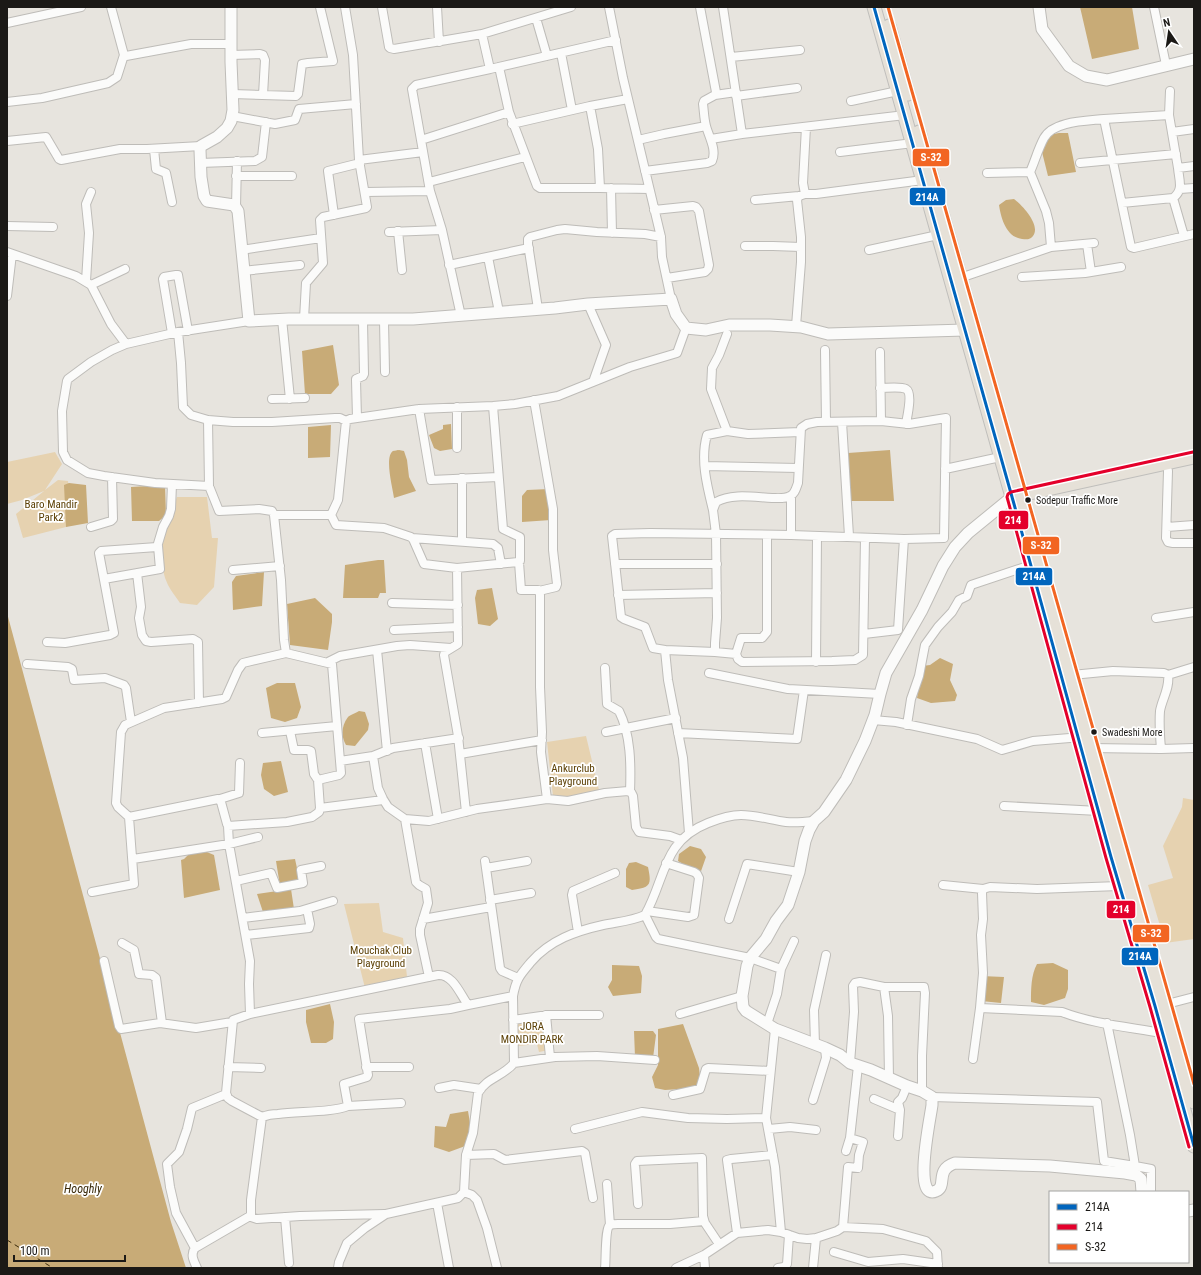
<svg xmlns="http://www.w3.org/2000/svg" width="1201" height="1275" font-family="'Roboto Condensed',sans-serif">
	<style>
		.green { fill: #e6d2b0 }
		.water { fill: #c8ab77 }
		.lines { fill: none; stroke-linecap: round; stroke-linejoin: round }
		.ferry { stroke: #3a2a09; stroke-width: 1; stroke-dasharray: 5 4; stroke-linecap: butt }
		.street-casing { stroke: #bebcb8; stroke-width: 10 }
		.secondary-casing { stroke: #bebcb8; stroke-width: 13 }
		.primary-casing { stroke: #c0bfbc; stroke-width: 15 }
		.street { stroke: #fbfbfa; stroke-width: 8 }
		.secondary { stroke: #fbfbfa; stroke-width: 11 }
		.primary { stroke: #e6e1d8; stroke-width: 13 }
		.bus-1-casing { stroke: #fff; stroke-width: 6 }
		.bus-2-casing { stroke: #fff; stroke-width: 6 }
		.bus-3-casing { stroke: #fff; stroke-width: 6 }
		.bus-1 { stroke: #0065bd; stroke-width: 3 }
		.bus-2 { stroke: #e4002b; stroke-width: 3 }
		.bus-3 { stroke: #f26522; stroke-width: 3 }
		.bus-dot { fill: #1b1916; stroke: #fff; stroke-width: 1.5 }
		.labels { text-anchor: middle; stroke-width: 3.5; stroke-linejoin: round; paint-order: stroke }
		.bus-label { font-size: 10px; fill: #1b1916; stroke: #fff; text-anchor: start }
		.park-label { font-size: 11px; fill: #5d4106; stroke: #fff }
		.water-label { font-size: 12px; font-style: italic; fill: #3a2a09; stroke: #fff }
		.line-badge { stroke: #fff; stroke-width: 1.5 }
		.badge-label { font-size: 11px; text-anchor: middle; font-weight: bold; fill: #fff }
	</style>
	<rect width="100%" height="100%" fill="#e7e4de"/>
	<path class="green" d="M55,452l7,12 -17,26 13,-10 10,1 4,43 -6,3 -43,11 -7,-24 28,-23 -22,9 -15,4v-42z
		M177,497h30l5,41h6l-4,49 -17,18 -17,-2c-4,-6 -9,-12 -12,-18 -14,-29 -1,-60 9,-88z
		M586,736l13,54 -22,7 -24,-1 -6,-54z
		M1183,798l11,2v139l-29,4 -17,-58 25,-7 -10,-32 19,-39z
		M379,903l4,29 20,6 4,39 -42,11 -21,-84z
		M546,1016l3,34 -10,2 -2,-8 -19,2v-25z"/>
	<path class="water" d="M1080,7h52l7,42 -47,10z
		M1059,133h9l8,39 -28,4 -6,-24 6,-17z
		M1014,199c8,6 30,29 17,39 -3,2 -6,1 -9,1 -16,-2 -21,-21 -23,-34l7,-5z
		M333,345l6,40 -8,9h-26l-3,-43z
		M451,424l1,25 -12,2 -6,-3 -5,-13 14,-6v-4z
		M331,425l-1,32 -22,1v-31z
		M399,450l5,1 3,9 2,17 7,14 -22,7c-1,-9 -10,-41 -1,-47 0,0 6,-1 6,-1z
		M890,450l4,51h-44l-2,-48z
		M69,483l17,2 2,38 -22,4 -2,-42z
		M165,485l1,30 -7,6h-27l-1,-34z
		M549,489l2,31 -29,2v-26l5,-6z
		M378,560h6l2,33h-6l-2,5h-35l2,-33z
		M264,572l-2,34 -29,4 -1,-28 4,-6z
		M492,588l6,31 -8,7 -12,-2 -3,-26 2,-8z
		M315,598l17,16v8l-4,28 -38,-5 -3,-41z
		M7,613l164,609 15,46h-179z
		M940,658l13,6 -3,16 7,15 -2,6 -24,2 -14,-5 5,-32 8,-1z
		M277,683h18l6,24 -4,11 -12,4 -14,-4 -5,-30z
		M359,711l6,1 4,12 -1,6 -13,16 -9,-1c-5,-8 -5,-19 2,-28 2,-2 8,-4 11,-6z
		M281,761l7,31 -14,4 -10,-7 -3,-14 2,-12z
		M690,846l11,3 5,8 -6,17 -22,-13 1,-7z
		M202,850l12,5 6,35 -36,8 -3,-38 3,-1 6,-6z
		M295,859l5,23 -20,4 -4,-25z
		M636,862l12,5c4,19 2,20 -16,23l-6,-3v-18l3,-6z
		M291,889l3,20 -31,3 -6,-18z
		M1053,963l15,7v19l-3,9 -21,7 -13,-3c0,-13 0,-27 6,-38z
		M612,965l27,1 3,10 -1,17 -28,3 -5,-9 4,-7z
		M981,976l23,1 -3,26 -20,-2z
		M330,1004l4,18 -1,17 -7,4h-15l-5,-21v-12z
		M683,1024l16,44 1,9 -4,11 -31,2 -10,-2 -3,-11 6,-12v-36z
		M634,1031h19l3,4 -3,23 -18,-1z
		M468,1111l3,18 -3,16 -19,7 -15,-5 1,-21 11,1 4,-13z"/>
	<g class="lines">
		<path class="ferry" d="M7,1240l46,28"/>
		<defs>
			<path id="street" d="M111,7l13,48 2,1 65,-12h40
				M382,7l7,40 1,1 4,1 88,-15 89,-27
				M437,7l2,35
				M609,7l14,71 38,159 1,20 9,42
				M723,7l19,127 163,-19
				M1154,7l12,58
				M536,18l11,38
				M7,23l74,-16
				M482,34l8,35 126,-29
				M561,53l11,57
				M231,55l29,-1 3,1 2,5 -2,35
				M731,57l69,-7
				M1170,91l-1,24 9,53
				M232,94l64,2 2,-2 4,-30 6,-1 25,-2 -13,-54
				M715,95l21,-3
				M736,96l61,-8
				M851,101l47,-10
				M7,102l35,-4 66,-15 9,-6 7,-22
				M509,112l28,74 3,2h60l-2,-39 -8,-43
				M232,116l43,8 20,-4 4,-11 57,-5
				M1104,119l65,-4
				M512,124l78,-18 38,-7
				M806,127l-3,56 2,11h11l107,-14
				M1172,132l22,-3
				M711,139l31,-5
				M421,140l88,-28 -10,-45
				M638,140l26,-6 42,-8
				M7,141l39,-4 13,22 2,1 59,-11h27l54,-3
				M154,149l2,20 10,4 6,29
				M840,152l73,-9
				M359,160l64,-8
				M200,163l55,-2 7,-4 4,-35
				M1080,163l96,-9
				M645,171l62,-8 5,-2c5,-11 -3,-24 -6,-35 -2,-7 -2,-15 -3,-22l1,-3 11,-6 1,-3 -16,-85
				M987,173l43,-1
				M236,176h56
				M429,182l96,-25
				M600,188l49,1
				M611,188l1,45
				M1180,189l14,-1
				M366,192l64,-1
				M1173,198c11,-8 6,-18 5,-30l16,-2
				M755,200l44,-4
				M1122,203l51,-5 11,38
				M236,207l1,-46
				M654,210l39,-4 3,1 3,4 10,54 -1,4 -3,3 -38,6
				M334,215l-6,-44 32,-8
				M7,226l46,1
				M398,231l4,39
				M389,232l53,-2
				M1087,244l4,28
				M745,246h28l28,1
				M1051,247l43,-4
				M241,250l80,-12
				M869,250l69,-15
				M7,252l69,24 15,9 20,39 15,20
				M488,257l11,55
				M449,265l80,-17
				M243,271l57,-6
				M1022,277l63,-4 36,-6
				M960,278l91,-31 -2,-24 -3,-12 -16,-39c5,-11 8,-23 14,-34 9,-17 42,-17 60,-19l27,128 3,1 60,-14
				M86,281l3,-48 -3,-29 5,-12
				M91,285l34,-16
				M7,296l5,-42
				M588,304l18,41 -13,37
				M538,309l-10,-65v-5l2,-2 27,-7 8,-1 32,3 48,2 16,3
				M461,316l-19,-86 -12,-39 -18,-102 4,-4 74,-16
				M282,319l8,80
				M304,319l2,-36 17,-20 -3,-43 3,-3 43,-9 1,-1 -8,-47 -6,-105 -8,-48
				M384,320l1,52
				M249,321l-71,11 -52,12 -14,6 -21,12 -23,17 -1,2 -5,30 1,41 4,8 21,13 16,3 51,7 54,3 10,25 40,-2 13,2 2,4 7,65 3,60 2,13 -43,10 -5,7 -12,27 -4,2 -58,9 -39,17 -4,7 -5,71 2,4 11,10 89,-18 3,3 6,22 1,2 59,-4 25,-5 7,-5 1,-4 -2,-28 21,-5 2,-2 -9,-109 -46,-11
				M796,326l5,-64v-25l-4,-37 2,-4 6,-2
				M178,332l3,31 2,44 8,8 17,5
				M172,333l-9,-54 1,-2 12,-2h2l10,56
				M825,350l1,72
				M880,388c7,0 20,-2 26,1 7,4 1,28 0,35
				M272,399l33,-1
				M534,400l19,109v41l4,34 -1,3 -17,4
				M457,407v41
				M419,409l12,71 67,-3
				M357,418l-1,-38v-1l7,-3 1,-2 -1,-54
				M842,422l7,114
				M727,431l-16,-42 1,-21 7,-13 8,-21
				M705,466l93,2
				M945,469l60,-13
				M1168,471l-2,67 2,4 5,1h21
				M462,478v63
				M209,486l-1,-66 25,2h39l63,-4h5l6,3 4,-2 69,-10 74,-3 22,-2 43,-8 72,-29 47,-14 9,-25
				M791,496v39
				M713,510c-6,-24 -13,-51 -6,-75l20,-4 21,3 52,-2
				M274,515h57l7,-15 8,-79
				M331,515l5,10 48,3 27,9 2,2 11,25 33,4 1,76 -13,8 -1,3 14,81 8,76
				M91,527l20,-6 2,-2 -1,-42
				M1167,527l27,-2
				M412,538l81,6 5,4 3,16
				M519,562l2,28h17l2,4v93l2,45 -1,20 6,47
				M615,564h102
				M457,568l61,-6 2,-1v-24l-17,-8 -10,-123
				M233,570l47,-4
				M137,573l4,34 -2,11 3,17 4,6 5,1 42,-3 5,3 1,61
				M104,579l56,-10 -2,-23
				M618,595l99,-2
				M392,603l66,2
				M1156,618l38,-6
				M394,630l64,-3
				M864,634l34,-4 6,-91
				M47,642l18,1 45,-8 4,-2 -15,-80 2,-2 56,-4 6,-20 6,-11 2,-7 1,-25
				M377,650l10,101
				M665,650l50,2v-9l2,-25 -1,-84 -3,-24 3,-8c16,-9 37,-5 56,-4 5,0 13,1 18,-2 5,-2 6,-8 8,-13l3,-55 6,-4 10,-2 64,-1
				M715,652l21,2 5,-16h21l5,-6v-97
				M736,654l2,5 4,3 90,-1 23,-1 8,-5 2,-117
				M328,662l12,-6 57,-10 13,-1 41,3
				M816,662l1,-126
				M27,664l41,3 4,2 2,11 31,-2 19,7 2,3 5,34
				M605,668l2,36 12,7c12,24 12,54 11,81
				M709,673l79,16 92,5
				M1072,675l41,-4 51,2 4,2c2,13 -6,24 -8,36 -1,13 0,26 1,38
				M1168,675l26,-8
				M873,720l23,2 81,17 25,11 31,-9 49,-4
				M907,725l4,-26 8,-23 6,-31 13,-18 14,-15 7,-12 8,-4 4,-11 60,-20
				M290,731l4,19h14l3,1 3,23 4,6
				M606,732l70,-14
				M262,733l75,-7
				M678,733l119,6 7,-49
				M425,743l13,76
				M1091,748l70,1 33,-1
				M460,754l82,-14
				M373,756l20,-8 66,-10
				M340,761l33,-5 5,32 5,11 5,8 17,12 24,2 48,-12 36,-5 34,-5 21,2 37,-8 23,-2 3,1 2,4 3,31 3,5 31,4 11,4
				M220,799l19,-6 1,-30
				M1004,806l95,5
				M320,808l63,-8
				M405,819l11,63 3,3 7,4 2,14 -8,26v6l9,42
				M228,826l1,18 21,117 -1,23 1,30
				M689,833l-6,-75 -15,-78 -3,-30 -12,-2 -8,-21 -21,-8 -3,-2 -9,-81 3,-2 35,-1 141,2 113,4 40,-1 2,-120 -37,6 -28,-3 -1,-69
				M133,859l96,-15 29,-7
				M485,861l15,107 2,3 16,7
				M486,868l41,-7
				M236,881l35,-8 6,15 26,-5 -2,-13 20,-4
				M943,885l40,4
				M1119,886l-82,3 -47,-2 -7,2 -1,4 1,26 -2,16 2,38 -3,35 82,4c31,12 67,15 100,21
				M92,892l42,-8 -5,-67
				M490,900l41,-7
				M647,911l41,6 6,-2 5,-37 -2,-4 -3,-2 -28,-9
				M645,915l11,22 2,2 92,19 31,11
				M243,918l57,-7 33,-10
				M423,919l68,-12
				M729,919l18,-55 52,8
				M578,932l-6,-37 1,-4 42,-18
				M246,935l63,-7 1,-4 -3,-15
				M122,943l12,7 5,24 13,1 4,3 6,45
				M104,961l15,65 2,3 39,-6 36,5 36,-6
				M884,987h40l1,6 -3,63v35
				M1167,1004l27,-7
				M680,1014l62,-18
				M546,1015l4,42
				M513,1020l35,-5h51
				M1107,1023l23,112 5,31 16,3v23
				M767,1024l10,-30 4,-25 13,-28
				M775,1029l-9,89 9,49 6,65
				M815,1045l-1,-35 12,-55
				M973,1059l7,-51
				M514,1063l41,-6 42,-1 58,4
				M850,1063l4,-51 -1,-26 2,-3 5,-1 24,5 4,29 1,62
				M228,1067l33,1
				M366,1067h43
				M439,1088l15,-3 27,4
				M673,1095l27,-6 6,-20 2,-1 62,3
				M932,1097l165,5 7,59 31,5
				M874,1099l26,11 -2,-8 4,-4 5,-12
				M813,1100l13,-42 -1,-10
				M348,1106l53,-3
				M262,1117c5,-2 10,-3 16,-3 19,-3 53,-1 70,-8l-4,-22 23,-7 1,-2 -9,-56 91,-10 18,-4
				M575,1129l67,-17 46,6 39,1 39,-1
				M769,1129l21,-2 26,3
				M898,1136l2,-26
				M846,1151l4,-13
				M466,1155l28,-1 11,6 77,-9 3,2 8,45
				M607,1184l3,41
				M464,1192l8,3 5,5 10,28 10,40
				M437,1203l12,65
				M638,1204l-3,-40 2,-3 65,-3 1,58 2,7 14,21
				M385,1214l-85,2 -43,3 -6,-2v-17l11,-83 -30,-16 -4,-3 -2,-5 7,-73 17,-6 188,-39c15,-1 22,19 30,30l45,-9
				M285,1217l4,46
				M843,1227l5,-60 10,1 1,-13 4,-13 -13,-4 8,-72
				M737,1233l-10,-73 4,-1 42,-4
				M195,1248l-19,-35 -6,-26 -3,-23 12,-12 8,-23 5,-21 34,-14
				M834,1252l34,10 35,-3 35,5
				M704,1255l1,13
				M197,1268c-3,-7 -7,-13 -2,-20l55,-32
				M338,1268l1,-6 8,-19 18,-15 21,-14 72,-16 6,-6 2,-37 7,-22 5,-40c8,-15 26,-17 36,-30l-1,-67c3,-17 7,-21 18,-34 19,-22 45,-31 72,-37 14,-3 29,-4 42,-10 21,-37 17,-74 63,-92 10,-4 22,-8 33,-8 15,0 30,5 45,7 9,1 19,0 28,-1
				M605,1268c1,-7 0,-37 4,-42 2,-2 6,-2 9,-2h52l34,-3
				M676,1268l28,-13 33,-22 31,-3 13,2 17,6 9,1 9,-1 21,-7 6,-4 40,2 43,12 11,11 1,16
				M778,1268l6,-1 3,-3 2,-29
				M813,1268l3,-30"/>
			<path id="secondary" d="M231,7v55l2,48 -2,11 -4,7 -10,9 -16,9 -1,4 1,27 3,19 3,5 27,4 4,6 11,110 40,-2h124l142,-11 33,-4 83,-5 5,15 10,14 20,2 23,-5h41l31,2 27,7 137,-4
				M1039,7l3,22 27,37 17,10 21,4 87,-21
				M1012,497l-44,36 -13,14 -12,19 -21,44 -36,63 -6,21 -5,21 -10,26 -19,39 -22,32 -10,9 -5,9 -4,11 -6,31 -11,33 -12,16 -10,18 -16,19 -3,8 -5,30 1,11 3,4 29,18 50,19 15,7 10,8 21,7 36,16 15,5 10,6v8c-1,10 -20,97 4,86 12,-5 -2,-21 19,-28l95,3 75,7 11,2 5,4 1,13
				M1188,1211l6,-1"/>
			<path id="primary" d="M874,7l140,497 97,353 44,149 39,140
				M889,26l19,68
				M919,132l275,970
				M1016,496l178,-39"/>
		</defs>
		<use href="#street" class="street-casing"/>
		<use href="#secondary" class="secondary-casing"/>
		<use href="#primary" class="primary-casing"/>
		<use href="#street" class="street"/>
		<use href="#secondary" class="secondary"/>
		<use href="#primary" class="primary"/>
		<defs>
			<path id="bus-1" d="M874,7l140,497 97,353 44,149 39,140"/>
			<path id="bus-2" d="M1189,1147l-39,-140 -44,-149 -99,-361 1,-3 3,-2 182,-40"/>
			<path id="bus-3" d="M888,7l306,1077"/>
		</defs>
		<use href="#bus-1" class="bus-1-casing"/>
		<use href="#bus-2" class="bus-2-casing"/>
		<use href="#bus-3" class="bus-3-casing"/>
		<use href="#bus-1" class="bus-1"/>
		<use href="#bus-2" class="bus-2"/>
		<use href="#bus-3" class="bus-3"/>
	</g>
	<g class="bus-dot">
		<circle cx="1028" cy="500" r="3.5"/>
		<circle cx="1094" cy="732" r="3.5"/>
	</g>
	<g class="labels">
		<g class="bus-label">
			<text x="1036" y="504">Sodepur Traffic More</text>
			<text x="1102" y="736">Swadeshi More</text>
		</g>
		<g class="park-label">
			<text x="51" y="508">Baro Mandir<tspan x="51" dy="13">Park2</tspan></text>
			<text x="573" y="772">Ankurclub<tspan x="573" dy="13">Playground</tspan></text>
			<text x="381" y="954">Mouchak Club<tspan x="381" dy="13">Playground</tspan></text>
			<text x="532" y="1030">JORA<tspan x="532" dy="13">MONDIR PARK</tspan></text>
		</g>
		<g class="water-label">
			<text x="83" y="1193">Hooghly</text>
		</g>
	</g>
	<g class="line-badge">
		<rect x="912" y="148" width="38" height="19" rx="4" fill="#f26522"/>
		<rect x="909" y="187" width="37" height="19" rx="4" fill="#0065bd"/>
		<rect x="998" y="510" width="31" height="20" rx="4" fill="#e4002b"/>
		<rect x="1022" y="536" width="38" height="19" rx="4" fill="#f26522"/>
		<rect x="1015" y="567" width="38" height="19" rx="4" fill="#0065bd"/>
		<rect x="1106" y="900" width="30" height="19" rx="4" fill="#e4002b"/>
		<rect x="1132" y="924" width="38" height="19" rx="4" fill="#f26522"/>
		<rect x="1121" y="947" width="38" height="19" rx="4" fill="#0065bd"/>
	</g>
	<g class="badge-label">
		<text x="931" y="161">S-32</text>
		<text x="927" y="201">214A</text>
		<text x="1013" y="524">214</text>
		<text x="1041" y="549">S-32</text>
		<text x="1034" y="580">214A</text>
		<text x="1121" y="913">214</text>
		<text x="1151" y="937">S-32</text>
		<text x="1140" y="960">214A</text>
	</g>
	<rect width="1201" height="1275" fill="none" stroke="#1b1916" stroke-width="16"/>
	<rect x="1049" y="1191" width="140" height="72" fill="#ffffff" stroke="#a4a3a2"/>
	<rect x="1057" y="1204" width="20" height="6" fill="#0065bd" stroke="#a4a3a2"/>
	<text x="1085" y="1211" font-size="12" fill="#1b1916">214A</text>
	<rect x="1057" y="1224" width="20" height="6" fill="#e4002b" stroke="#a4a3a2"/>
	<text x="1085" y="1231" font-size="12" fill="#1b1916">214</text>
	<rect x="1057" y="1244" width="20" height="6" fill="#f26522" stroke="#a4a3a2"/>
	<text x="1085" y="1251" font-size="12" fill="#1b1916">S-32</text>
	<g transform="translate(1169 32) rotate(347)" stroke="#ffffff" stroke-width="3" paint-order="stroke">
	<path d="M0-3L7 15L0 10L-7 15Z" fill="#1b1916"/>
	<text y="-6" font-size="11" font-weight="bold" text-anchor="middle" fill="#1b1916">N</text>
	</g>
	<path d="M14 1255v6h111v-6" fill="none" stroke="#1b1916" stroke-width="2"/>
	<text x="20" y="1255" font-size="12" fill="#1b1916" stroke="#ffffff" stroke-width="3" paint-order="stroke">100 m</text>
</svg>
